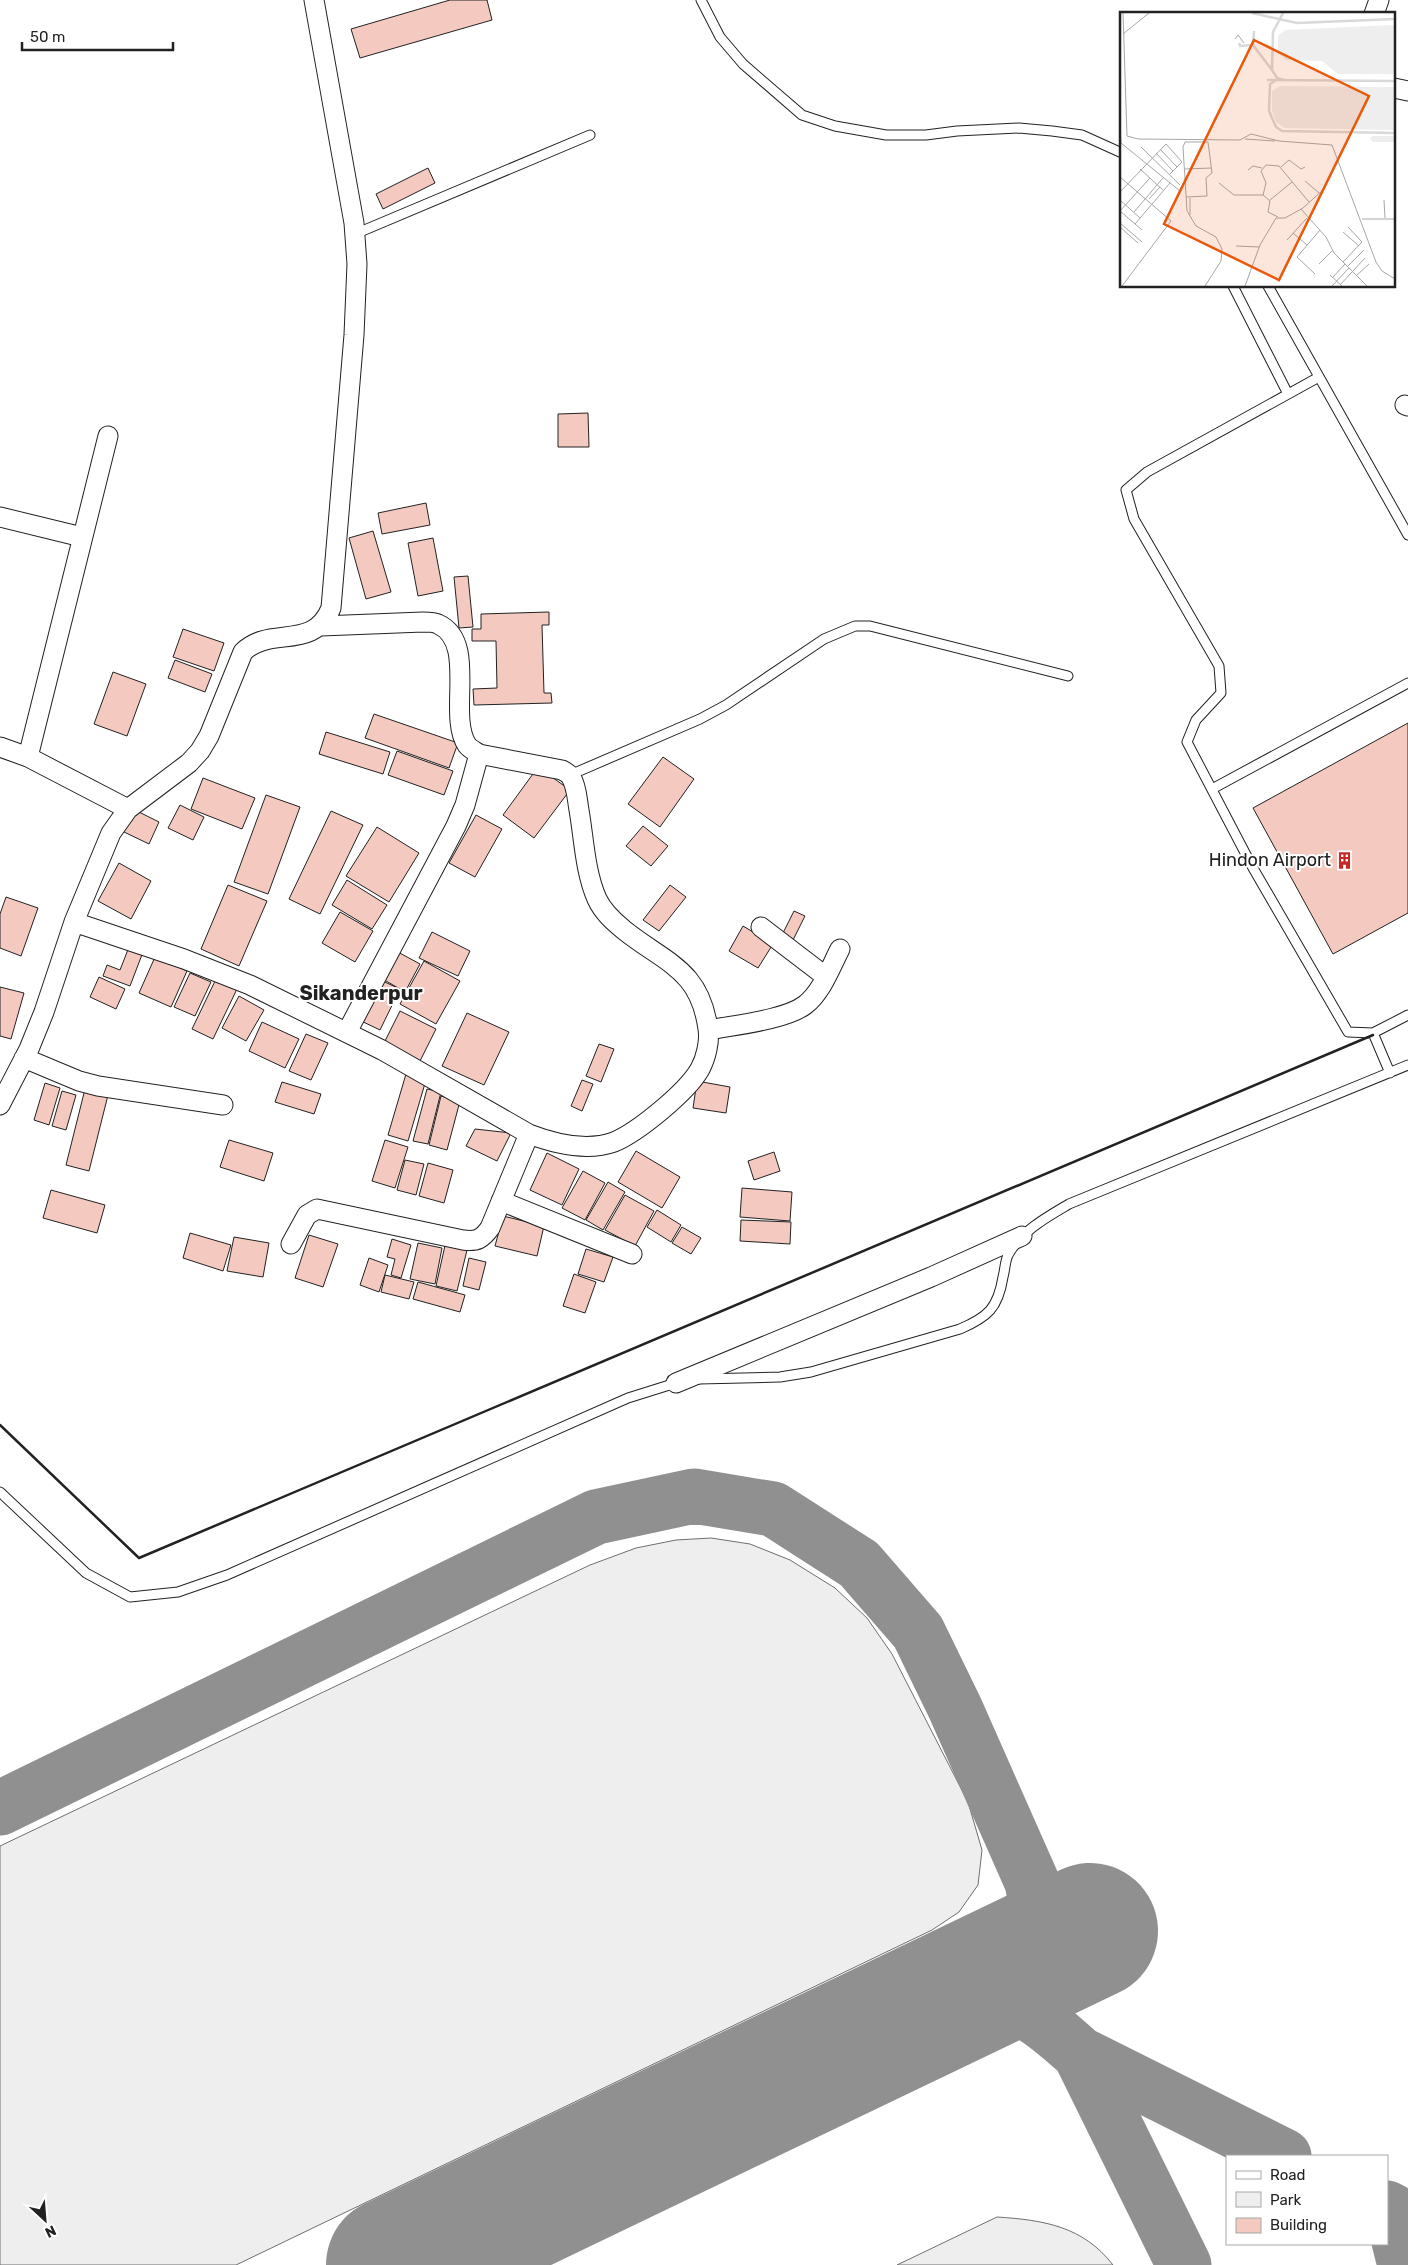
<svg xmlns="http://www.w3.org/2000/svg" width="1408" height="2265" font-family="Rubik,sans-serif">
	<style>
		.green { fill: #eee; stroke: #6f6f6f }
		.lines { fill: none; stroke-linecap: round; stroke-linejoin: round }
		.taxiway { stroke: #909090; stroke-width: 55 }
		.runway { stroke: #909090; stroke-width: 136 }
		.building { fill: #f3c9c0; stroke: #222 }
		.service-casing { stroke: #222; stroke-width: 11 }
		.minor-casing { stroke: #222; stroke-width: 21 }
		.service { stroke: #fff; stroke-width: 9 }
		.minor { stroke: #fff; stroke-width: 19 }
		.wall { stroke: #222; stroke-width: 2.5 }
		.labels { text-anchor: middle; stroke-width: 4; stroke-linejoin: round; paint-order: stroke }
		.poi-label { font-size: 18px; fill: #222; stroke: #fff; text-anchor: end }
		.quarter-label { font-size: 20px; font-weight: bold; fill: #222; stroke: #fff }
		.inset-river { fill: none; stroke: #d9d9d9; stroke-width: 2.5 }
		.inset-road { fill: none; stroke: #a7a7a7; stroke-width: 1 }
		.view { fill: #e8590c; fill-opacity: 0.15; stroke: #e8590c; stroke-width: 2.5 }
		.inset-edge { fill: none; stroke: #222; stroke-width: 2.5 }
	</style>
	<rect width="100%" height="100%" fill="#fff"/>
	<path class="green" d="M711,1538l39,6 40,16 45,28 32,30 25,36 76,148 14,48 -4,35 -19,27 -27,18 -696,335h-236v-419l590,-281 46,-17 40,-8z
		M997,2217c46,3 86,9 116,48h-216z"/>
	<g class="lines">
		<path class="taxiway" d="M0,1808l596,-291 98,-21 79,13 86,55 59,68 37,76 77,174 5,27 -8,27 -17,25 -26,19
			M913,2015c36,-8 78,-20 113,-3 20,11 37,27 54,42l104,211
			M1080,2054l204,102
			M1387,2208l4,2 14,55"/>
		<path class="runway" d="M394,2265l696,-334"/>
	</g>
	<path class="building" d="M450,0h37l5,20 -132,38 -9,-29z
		M428,168l7,15 -52,26 -7,-15z
		M588,413l1,34h-31v-33z
		M426,503l4,22 -48,9 -4,-21z
		M373,531l18,61 -25,7 -17,-61z
		M433,538l10,53 -25,5 -10,-53z
		M468,576l5,51 -14,1 -5,-51z
		M549,612v13h-7l2,68h7l1,10 -78,2 -1,-16 24,-1 -1,-47h-24v-12h9v-15z
		M183,629l41,14 -10,28 -41,-14z
		M175,660l37,14 -7,18 -37,-14z
		M113,672l33,12 -19,52 -33,-12z
		M374,714l84,29 -9,25 -84,-30z
		M1408,723v190l-75,41 -80,-146z
		M326,732l64,20 -7,22 -64,-20z
		M397,751l56,20 -9,24 -56,-20z
		M663,757l31,22 -34,48 -32,-23z
		M538,767l32,23 -36,48 -31,-23z
		M203,778l52,20 -13,31 -51,-20z
		M266,795l34,12 -32,87 -34,-12z
		M180,805l24,12 -11,23 -25,-12z
		M133,809l26,13 -10,22 -27,-13z
		M331,811l32,14 -43,89 -31,-15z
		M476,815l26,14 -27,48 -26,-14z
		M643,826l25,20 -17,20 -25,-20z
		M377,827l42,26 -30,49 -43,-26z
		M119,863l32,18 -20,38 -33,-18z
		M347,880l40,25 -15,24 -40,-24z
		M228,885l39,16 -28,65 -38,-17z
		M670,885l16,12 -27,34 -16,-11z
		M6,897l32,11 -17,48 -21,-8v-34z
		M794,911l11,5 -12,24 -11,-5z
		M340,912l33,19 -18,31 -33,-19z
		M743,926l30,18 -15,24 -29,-17z
		M432,932l38,19 -12,25 -39,-18z
		M129,947l14,5 -13,34 -27,-10 4,-11 13,5z
		M396,951l24,13 -15,28 -24,-14z
		M155,957l32,14 -16,36 -32,-14z
		M424,961l36,20 -24,43 -36,-20z
		M190,973l21,9 -16,34 -21,-9z
		M99,977l26,12 -9,20 -26,-12z
		M376,978l24,11 -20,41 -23,-11z
		M216,979l21,10 -24,50 -21,-10z
		M0,987l24,6 -13,46 -11,-3z
		M239,996l25,14 -18,31 -24,-13z
		M400,1011l36,18 -16,32 -36,-18z
		M467,1013l42,19 -25,53 -42,-19z
		M262,1022l37,17 -14,29 -36,-17z
		M306,1034l22,9 -17,37 -22,-9z
		M599,1044l15,5 -13,33 -15,-6z
		M406,1074l20,6 -18,61 -20,-6z
		M582,1080l11,4 -11,27 -11,-5z
		M697,1081l33,6 -4,26 -33,-5z
		M282,1082l39,12 -7,20 -39,-12z
		M45,1083l15,5 -11,37 -15,-5z
		M85,1089l23,6 -19,76 -23,-6z
		M427,1089l14,3 -13,52 -15,-3z
		M62,1091l14,4 -10,35 -14,-4z
		M441,1096l19,5 -13,49 -18,-5z
		M475,1129l36,4 -14,28 -31,-15z
		M229,1140l44,13 -9,28 -44,-14z
		M385,1140l23,7 -13,41 -23,-7z
		M636,1151l44,26 -18,31 -44,-26z
		M774,1152l6,19 -26,9 -6,-19z
		M547,1153l32,16 -17,36 -32,-15z
		M405,1160l19,4 -8,31 -19,-5z
		M428,1163l25,7 -9,33 -25,-7z
		M583,1171l22,12 -20,37 -23,-12z
		M608,1182l17,10 -22,38 -17,-10z
		M742,1188l50,4 -2,29 -50,-4z
		M51,1190l54,15 -8,28 -54,-15z
		M625,1195l29,16 -19,35 -30,-16z
		M657,1210l24,15 -10,17 -24,-15z
		M503,1216l41,10 -7,30 -42,-10z
		M741,1220l50,2 -1,22 -50,-3z
		M682,1227l19,11 -10,16 -19,-11z
		M190,1233l41,12 -8,26 -40,-13z
		M309,1235l29,9 -15,43 -28,-9z
		M234,1237l35,6 -6,34 -36,-6z
		M392,1239l19,6 -10,33 -10,-3 4,-16 -8,-2z
		M446,1241l22,5 -11,45 -21,-5z
		M418,1243l24,5 -7,36 -25,-5z
		M586,1249l27,8 -9,25 -26,-8z
		M369,1258l19,7 -9,27 -19,-7z
		M469,1258l17,4 -7,28 -16,-4z
		M574,1274l22,8 -11,31 -22,-7z
		M385,1275l29,7 -5,17 -28,-7z
		M418,1282l47,13 -5,17 -47,-13z"/>
	<g class="lines">
		<defs>
			<path id="service" d="M701,0l19,37 23,27 59,51 33,11 51,9h40l31,-4 62,-3 33,3 30,4 40,18
				M355,234l235,-99
				M1233,286l55,108
				M1268,286l140,249
				M1319,377l-172,95 -21,18 8,29 85,147 2,27 -25,27 -9,22 66,126 95,164 25,1 35,-18
				M570,775l130,-56 26,-14 98,-66 31,-13h15l198,50
				M1212,789l196,-106
				M1373,1033l17,40
				M699,1379l81,-2 31,-5 149,-43c28,-12 38,-21 43,-52 2,-7 2,-16 5,-22 13,-24 39,-38 61,-51l339,-139
				M0,1492l86,81 44,24 48,-5 49,-17 401,-177 51,-16"/>
			<path id="minor" d="M1374,14l5,-14
				M1394,88l14,3
				M1405,405l3,1
				M0,517l82,20
				M0,747l28,10 100,52
				M28,757l80,-321
				M74,922l110,37 66,26 132,65 147,84c26,10 57,18 85,8 24,-10 73,-50 86,-73 6,-11 10,-28 8,-40 -8,-60 -43,-66 -84,-99 -11,-9 -21,-18 -27,-31 -12,-27 -13,-60 -18,-89 -2,-11 -2,-23 -8,-33 -2,-3 -5,-5 -9,-7l-83,-16c-4,-3 -9,-5 -12,-9 -20,-30 11,-103 -29,-121 -4,-2 -10,-2 -15,-2l-102,4
				M761,927l64,49
				M709,1030c25,-5 76,-10 96,-25 17,-13 26,-39 35,-56
				M347,1032l109,-206 9,-21 14,-51
				M24,1058l55,23 19,5 125,19
				M0,1105l29,-56 15,-37 30,-90 37,-89 17,-24 61,-46 11,-12 9,-15 34,-84c27,-27 70,0 88,-44l23,-273 3,-71 -3,-41 -40,-223
				M501,1201l131,53
				M291,1244l16,-29 10,-6 146,31c14,2 19,-1 27,-12l39,-94
				M676,1383l255,-106 91,-41"/>
		</defs>
		<use href="#service" class="service-casing"/>
		<use href="#minor" class="minor-casing"/>
		<use href="#service" class="service"/>
		<use href="#minor" class="minor"/>
		<path class="wall" d="M0,1425l139,133 1234,-523"/>
	</g>
	<defs>
		<symbol id="building-bare" viewBox="-9 -9 18 18"><path d="M-4-6H4V6H1V3H-1V6H-4ZM-2.5-4.3h1.7v1.8h-1.7ZM.8-4.3h1.7v1.8H.8ZM-2.5-1h1.7V.8h-1.7ZM.8-1h1.7V.8H.8Z" fill="#c62828" stroke="#fff" stroke-width="2.5" paint-order="stroke"/></symbol>
	</defs>
	<g fill-rule="evenodd">
		<use href="#building-bare" x="1332" y="848" width="25" height="25"/>
	</g>
	<g class="labels">
		<g class="poi-label">
			<text x="1331" y="866">Hindon Airport</text>
		</g>
		<g class="quarter-label">
			<text x="361" y="1000">Sikanderpur</text>
		</g>
	</g>
	<g transform="translate(1120 12)">
		<rect width="275" height="275" fill="#fff"/>
		<path d="M275,13v49h-57l-16,-13 -36,-1 -8,-7v-17l7,-6zM160,74l115,1v43l-110,-2 -9,-6 -4,-12v-19zM253,124h22v6h-23l-2,-4z" fill="#eee"/>
		<path class="inset-river" d="M132,1l45,10 98,-4M163,1l-10,19 -1,38 5,8 7,2M134,19l-1,14 19,25M119,31l1,3 13,-1M147,68l128,1M157,68l-7,4 -1,27 7,16 6,4 113,2"/>
		<path class="inset-road" d="M3,1l4,123 11,3 102,1 11,-6 28,7 53,4 44,117 6,9 13,8M3,22l26,-21M115,27l3,-4 6,8M0,115l1,16 59,48M125,127l30,2M21,135l39,38M40,137l17,18M36,141l17,18M161,155l8,-7 12,9 4,-2M20,157l23,21M65,157l26,-1M128,158l5,-4 9,2M0,165l51,44 -49,65M185,169l14,12M99,171l15,12h29M0,180l46,-48 16,18 -12,12M66,185l21,-1 -1,-18 6,-5 -4,-31h-23l-2,5 4,64 9,15 20,11 6,12 -1,12 -16,25M29,187l11,-12M0,188l20,18M150,188l22,-18M264,188l1,18M181,197l25,28 8,16 33,33M0,199l30,-33M0,199l22,19M14,200l29,-34M70,203v-17M158,205l-10,-5 2,-11 -7,-6 3,-12 -5,-12 5,-6 13,1 30,36M242,207h33M0,211l22,19M15,212l35,-41M0,215l18,16M223,220l16,14M173,221l14,12M167,228l20,-22M116,234l23,1M223,250l19,-20 -14,-15M199,252l13,-13M227,255l17,-17M195,262l-18,-17 23,-27M210,263l12,11M236,264l13,-12M213,265l12,-13M220,273l25,-27M125,274l15,-41 16,-27h9l18,-10 21,-19M212,274l17,-18"/>
		<path class="view" d="M134,28l115,56 -90,184 -115,-56z"/>
		<rect width="275" height="275" class="inset-edge"/>
	</g>
	<rect x="1226" y="2155" width="162" height="90" fill="#ffffff" stroke="#a7a7a7"/>
	<rect x="1236" y="2171" width="25" height="8" fill="#ffffff" stroke="#a7a7a7"/>
	<text x="1270" y="2180" font-size="15" fill="#222222">Road</text>
	<rect x="1236" y="2192" width="25" height="15" fill="#eeeeee" stroke="#a7a7a7"/>
	<text x="1270" y="2205" font-size="15" fill="#222222">Park</text>
	<rect x="1236" y="2218" width="25" height="15" fill="#f3c9c0" stroke="#a7a7a7"/>
	<text x="1270" y="2230" font-size="15" fill="#222222">Building</text>
	<g transform="translate(45 2220) rotate(154)" stroke="#ffffff" stroke-width="4" paint-order="stroke">
	<path d="M0-4L9 19L0 12L-9 19Z" fill="#222222"/>
	<text y="-8" font-size="14" font-weight="bold" text-anchor="middle" fill="#222222">N</text>
	</g>
	<path d="M22 42v8h151v-8" fill="none" stroke="#222222" stroke-width="2.5"/>
	<text x="30" y="42" font-size="15" fill="#222222" stroke="#ffffff" stroke-width="4" paint-order="stroke">50 m</text>
</svg>
